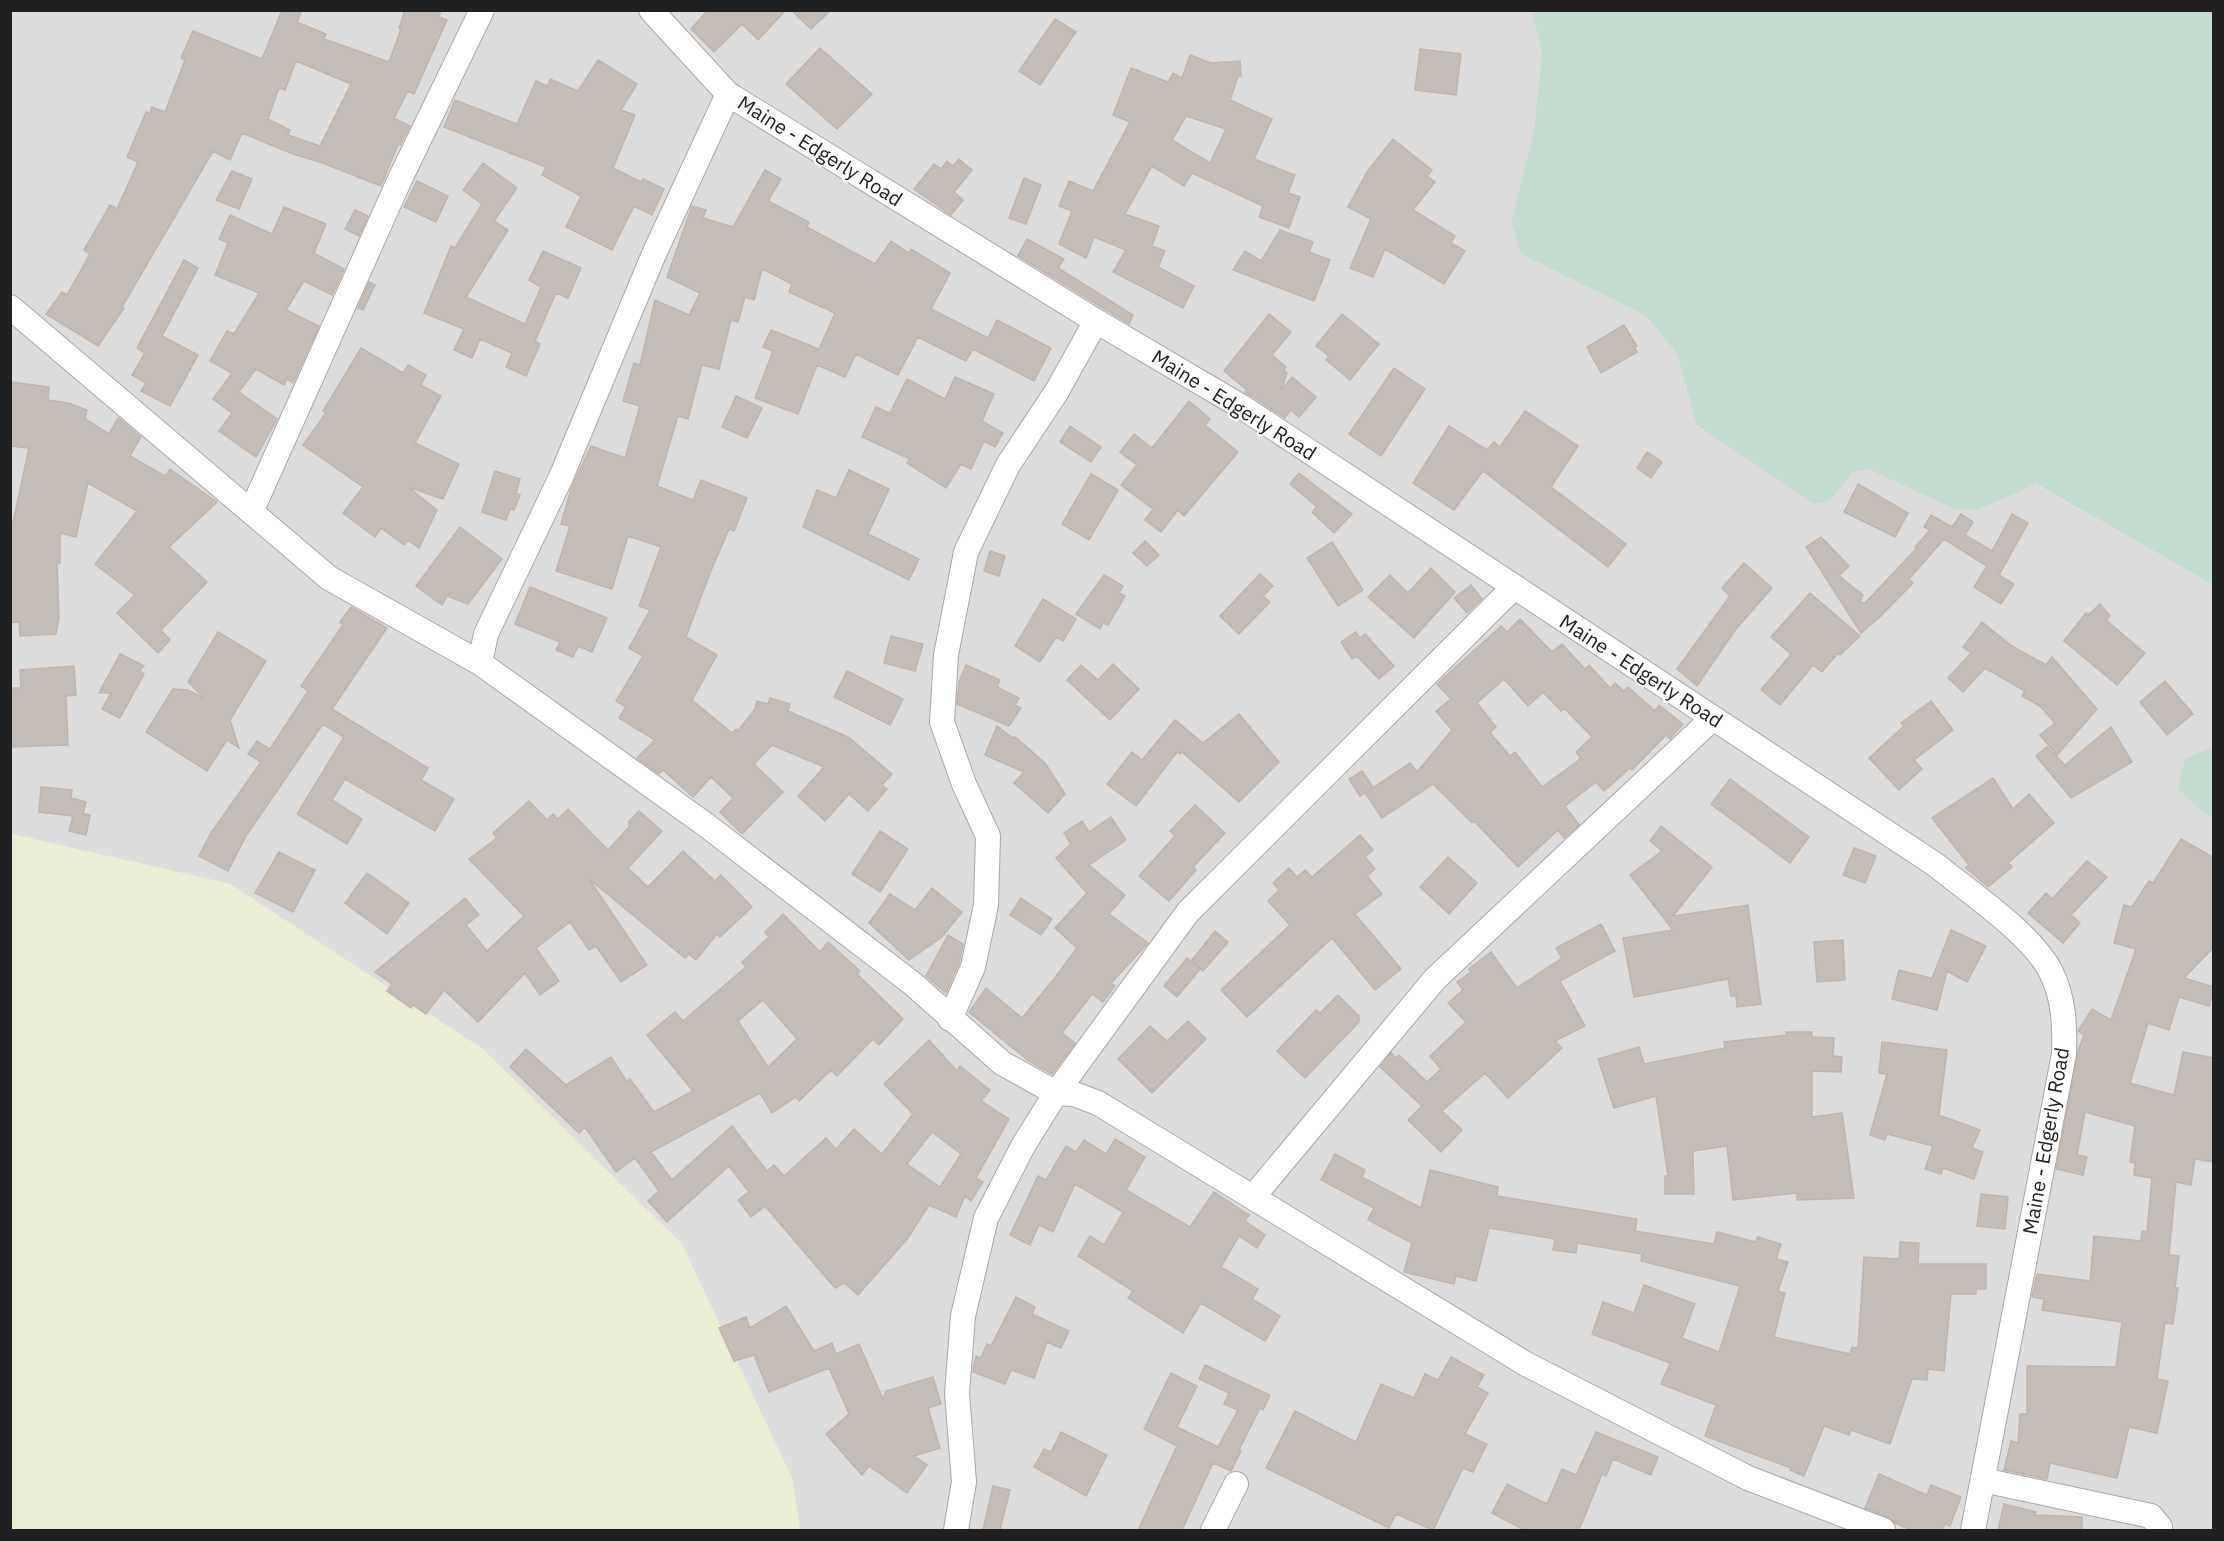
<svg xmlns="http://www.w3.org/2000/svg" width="2224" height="1541" font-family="'IBM Plex Sans',sans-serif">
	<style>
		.residential { fill: #dedddd }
		.farmland { fill: #eceed3 }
		.wetland { fill: #c4ddd1 }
		.building { fill: #c4bcb6; stroke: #c1b3aa; stroke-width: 1.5; fill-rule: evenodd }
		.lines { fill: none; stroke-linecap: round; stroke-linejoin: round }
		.minor-casing { stroke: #a7a7a7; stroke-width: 26 }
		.minor { stroke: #fff; stroke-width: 24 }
		.labels { text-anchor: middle; stroke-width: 4.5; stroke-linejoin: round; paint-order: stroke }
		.street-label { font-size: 20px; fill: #202020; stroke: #fff }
	</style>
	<rect width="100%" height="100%" fill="#f0ede7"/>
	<path class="residential" d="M11,11h1520l11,40 -8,78 -23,94 10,31 125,62 31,38 19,72 135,74 22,-29 15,-2 86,40 26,1 55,-26 178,101v165l-3,-2 -5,66 9,5 -1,711h-1413l-8,-52 -562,-594 -219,-50z"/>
	<path class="farmland" d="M11,834l219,50 253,165 199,195 110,234 8,52h-789z"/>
	<path class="wetland" d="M1531,11h682v574l-177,-101 -57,26 -25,-1 -86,-40 -15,3 -22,28 -17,4 -118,-79 -19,-71 -31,-38 -125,-62 -10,-31 23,-94 8,-78z
		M2210,748l3,2v69l-8,-5 -27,-25 7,-30z"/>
	<path class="building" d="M282,10h20l-5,12 29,12 -2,5 65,23 12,-33 -2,-1 6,-18h36l-2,7 8,3 -33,74 -6,-3 -14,27 16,8 -10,19 -2,-1 -17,42 -61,-24 -27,-8 -51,-21 -12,27 -17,-9 -91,156 2,1 -26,38 -52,-32 16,-22 5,3 23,-41 -6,-4 26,-45 7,4 21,-47 -11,-5 19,-45 4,2 2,-7 13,5 20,-52 -4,-2 12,-27 69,28zM296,61l55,23 -31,62 -32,-11 2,-5 -22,-11 11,-31 6,2z
		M708,10h78l-28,30 -16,-16 -28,28 -23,-23z
		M791,10h40l-20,19z
		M1055,19l21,13 -36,53 -21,-14z
		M820,48l52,46 -35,35 -51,-45z
		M1420,49l41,5 -5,41 -41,-5z
		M1190,55l21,8 29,-2 1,15h-3l-8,24 42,19 -18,40 41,16 -7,18 12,4 -11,31 -30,-11 4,-11 -71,-33 -8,13 -32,-20 -27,48 34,12 -7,20 13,5 -7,16 36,19 -11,22 -70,-36 13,-22 -32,-13 -8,21 -27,-14 13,-33 -13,-5 10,-25 24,10 37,-69 -17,-7 18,-47 37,14 5,-9 9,5zM1186,116l40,13 -16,34 -38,-23z
		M598,60l39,24 -16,26 14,5 -22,53 28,14 2,-3 21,10 -12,26 -18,-9 -22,44 -46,-23 15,-31 -39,-21 4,-8 -102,-40 11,-27 62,24 19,-43 12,5 2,-7 28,12z
		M1393,139l39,31 -5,6 8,6 -22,28 42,26 -4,7 14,8 -21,33 -59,-35 -12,28 -23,-9 21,-49 -23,-12 19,-35z
		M959,159l13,11 -18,22 9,8 -12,15 -37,-26 20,-25 7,5 6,-8 6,5z
		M483,163l34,25 -23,33 14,9 -42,67 59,27 16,-37 -12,-7 14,-29 38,17 -13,30 -12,-5 -21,48 5,3 -14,32 -20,-9 6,-14 -32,-14 -8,19 -18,-8 10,-21 -40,-16 27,-67 4,2 27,-44 -19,-14z
		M765,170l16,9 -13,22 41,21 -2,5 68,37 16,-23 18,12 2,-4 39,24 -19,36 57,29 9,-18 54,28 -17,33 -61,-32 -7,12 -48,-24 -20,38 -42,-21 -11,23 -28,-12 -19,49 -43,-16 18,-47 -10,-4 8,-17 48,19 16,-36 -46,-21 3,-8 -30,-15 -8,31 -9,-3 -7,25 -7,-2 -12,49 -17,-4 -14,54 -10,-3 -21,70 36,14 8,-20 46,18 -13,33 -5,-2 -19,44 -24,64 31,18 -25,45 40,33 4,-4 2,2 17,-22 2,-8 11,3 2,-6 20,6 -2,7 60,26 44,37 -10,11 5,4 -19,22 -19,-17 -24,27 -27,-25 26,-29 -52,-22 -18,19 29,28 -41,42 -22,-22 13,-14 -22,-21 -18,20 -30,-27 -4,4 -22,-16 18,-18 -36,-22 7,-11 -10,-6 27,-45 -14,-8 21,-38 -11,-4 22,-59 -33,-11 -16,53 -56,-18 14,-45 -9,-2 10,-35 20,-43 34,12 15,-52 -17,-5 11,-38 6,2 15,-65 34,15 11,-22 -33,-16 25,-71 14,4 -3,8 30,9z
		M232,171l20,8 -13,30 -23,-9z
		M1024,178l17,7 -15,39 -17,-6z
		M417,181l31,15 -12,26 -32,-15z
		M284,207l42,17 -12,29 30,16 -12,26 -28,-14 -18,29 33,16 -26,57 -6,-4 -3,6 -28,-16 -17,23 38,27 -21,38 -37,-26 13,-18 -19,-14 19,-26 -22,-12 17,-30 7,3 25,-41 -44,-18 13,-32 -9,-4 11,-24 42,19z
		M355,210l13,6 -9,20 -14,-7z
		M1280,230l33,12 -4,10 21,8 -16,41 -81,-31 12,-19 16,10z
		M1027,239l37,20 -6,9 75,47 -4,9 -111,-68z
		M184,260l14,8 -36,68 36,19 -28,51 -29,-15 5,-8 -14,-8 13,-22 -8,-5z
		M369,282l6,3 -12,25 -5,-2z
		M1269,314l22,18 -19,23 14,12 -2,3 3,3 -6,17 11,-13 24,20 -17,20 -8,-7 -6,8 -40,-26 2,-2 -23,-19z
		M1342,314l37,30 -29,36 -24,-20 3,-4 -13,-10z
		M1624,325l13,21 -3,1 3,5 -36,21 -14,-26z
		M361,348l42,25 5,-8 18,10 -5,10 20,11 -26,47 44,21 -16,35 -35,-12 29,23 -18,38 -11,-8 -4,5 -23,-17 -6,9 -32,-24 20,-26 -60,-42 23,-32 -3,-2z
		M1394,368l31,21 -44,67 -32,-22z
		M955,377l39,17 -12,27 21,12 -8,14 -11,-6 -13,28 -10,-5 -15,24 -39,-25 3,-4 -48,-22 14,-30 14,6 17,-34 38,20z
		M10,382l39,5 -1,13 20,3 19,7 -2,9 24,15 9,-16 23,19 -11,19 35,20 5,-7 47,33 -48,45 38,35 -46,48 9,10 -12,13 -41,-40 18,-18 -40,-31 42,-53 -49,-28 -12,54 -16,-4v30h-3l2,54 -3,17 -36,2 -1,-14 -9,1v-87l19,-88 -19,-2z
		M736,396l26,12 -15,30 -25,-11z
		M1189,401l21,18 -5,6 33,27 -54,64 -6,-6 -17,22 -16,-12 8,-11 -32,-24 16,-20 -17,-13 14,-18 18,14z
		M1525,411l53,35 -27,41 75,57 -18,23 -125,-96 -29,39 -41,-27 36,-57 38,24 7,-8 6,5z
		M1070,426l31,21 -10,15 -31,-20z
		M1647,452l15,10 -11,16 -14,-10z
		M849,470l40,19 -21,45 51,25 -10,21 -106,-53 14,-37 19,8z
		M495,471l25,8 -4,14 4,2 -6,15 -4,-1 -4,11 -24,-8z
		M1299,473l53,41 -18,19 -22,-21 5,-5 -27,-23z
		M1091,474l27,16 -29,50 -27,-16z
		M1858,484l50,29 -13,24 -51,-25z
		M1961,514l12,8 -8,13 27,16 20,-37 16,9 -29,52 15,9 -13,20 -27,-17 13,-21 -43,-27 -35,40 4,4 -31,32 -21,18 -55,-86 15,-10 28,29 -10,10 24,19 -3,6 4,3 53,-56 -2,-1 15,-17 -6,-3 7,-12 21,12z
		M460,527l42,32 -34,45 -21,-8 -5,9 -26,-19z
		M1145,541l14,14 -12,11 -14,-13z
		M1332,542l31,48 -25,16 -31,-48z
		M990,551l15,5 -6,20 -15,-5z
		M1744,563l28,25 -36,41 -39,57 -20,-17 53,-73 -8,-8z
		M1431,568l24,24 -41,46 -46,-41 22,-22 18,18z
		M1260,574l13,12 -10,10 7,6 -31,32 -19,-18z
		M1104,575l19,11 -4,7 6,3 -17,29 -5,-2 -3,6 -24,-15z
		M1471,585l11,14 -15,14 -13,-15z
		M530,587l77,31 -15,34 -14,-6 -5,11 -17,-7 4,-8 -45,-18z
		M1810,593l50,43 -20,19 -2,-2 -16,19 -9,-7 -33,40 -19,-15 30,-36 -20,-17z
		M1043,599l33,20 -13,22 -7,-4 -16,25 -25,-16z
		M2100,604l10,12 -4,4 39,33 -28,32 -53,-44 22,-28 2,2z
		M351,607l36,21 -55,81 96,59 -7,12 33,19 -19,32 -90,-52 -13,21 30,19 -15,25 -50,-30 47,-77 -21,-13 -77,112 -18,35 -29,-15 12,-23 50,-71 -13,-8 9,-13 13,8 38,-58 -7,-5 42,-61 -3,-3z
		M1520,619l32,33 10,-8 23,25 4,-4 21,23 5,-5 9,8 4,-4 27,24 4,-6 24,19 -13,15 -4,-4 -34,35 -2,-2 -26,23 -8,-9 -31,24 14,19 -15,13 -6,-8 -40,37 -44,-46 -2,2 -39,-39 -51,34 -17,-25 45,-30 7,9 35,-42 -16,-19 15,-12 -14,-15 64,-58 6,6zM1504,679l24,27 15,-14 18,19 3,-3 28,29 -16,15 4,5 -2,4 -36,26 -27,-35 -5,4 -20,-23 6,-6 -19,-24z
		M1982,622l30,24 34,19 6,-8 45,52 -40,46 -17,-20 15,-12 -15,-17 -18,-10 3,-5 -40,-23 -22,24 -15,-14 23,-25 -8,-6z
		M218,632l48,29 -36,59 9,28 -12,-8 -20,31 -61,-39 27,-43 15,1 17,9 -17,-17z
		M1356,632l4,6 5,-4 29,32 -15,13 -22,-23 -5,3 -11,-17z
		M891,636l32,8 -8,27 -31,-8z
		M120,654l24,12 -5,5 5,3 -24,44 -18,-9 9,-16h-12z
		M1113,664l26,25 -29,31 -43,-40 14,-15 17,15z
		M966,665l34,15 -3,7 22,11 -4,7 6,3 -12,18 -52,-22 2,-22z
		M74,666l2,29 -10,1 2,49 -58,2v-59h11l-1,-18z
		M847,671l56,28 -13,26 -56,-28z
		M2165,681l28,33 -26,21 -27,-33z
		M1931,701l22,29 -39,30 8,9 -23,21 -30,-32 35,-32 -3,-3z
		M1239,714l40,48 -40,40 -57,-50 -2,2 -3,-2 -41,54 -29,-22 25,-32 10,8 33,-40 28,23z
		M997,726l16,12 2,-1 30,26 20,31 -17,19 -34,-30 10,-11 -39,-17z
		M2111,727l21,35 -61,36 -35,-42 11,-9 18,18z
		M1362,771l11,16 -13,9 -11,-17z
		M1993,778l20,31 16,-15 25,29 -46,40 4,4 -24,20 -22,-19 3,-3 -37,-47z
		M1730,779l79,58 -19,26 -79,-59z
		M41,787l31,3 -1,8 15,4 -3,12 7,1 -4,20 -17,-4 4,-15 -34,-4z
		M529,801l18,19 6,-6 5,5 10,-10 40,41 21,-23v-6l10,-10 23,20 -34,37 20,19 35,-36 32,30 6,-6 31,32 -32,30 -3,-3 -21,26 -7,-6 -4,4 -96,-79 58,86 -26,17 -25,-36 -7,4 -19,-28 -34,26 23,33 -19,14 -15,-22 -47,49 -34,-32 -18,24 -13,-9 -2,3 -24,-17 5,-7 -17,-12 90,-74 14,17 -13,10 21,26 37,-35 -55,-57 28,-21 -4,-5z
		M1195,805l30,28 -32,34 3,3 -27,31 -30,-25 36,-40 -5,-5z
		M1111,817l15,23 -37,25 36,30 -16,19 39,29 -37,40 4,3 -12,16 -11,-8 -30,39 13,10 -23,31 -22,-12 -61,-50 17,-24 36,30 35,-43 20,-27 -22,-20 32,-35 -31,-35 15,-14 -7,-11 18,-12 7,11z
		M1661,826l51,41 -39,49 75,-11 13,99 -24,3 -1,-11h-5l-3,-17 -94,18 -11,-59 50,-8 -43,-55 32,-24 -12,-10z
		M880,831l28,18 -28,43 -28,-18z
		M1360,835l13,15 -8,7 10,12 -8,7 15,18 -27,20 46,55 -26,21 -43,-52 -85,79 -26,-27 69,-65 -22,-24 11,-11 -6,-7 16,-15 8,9 8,-7 7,7z
		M2181,839l33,19v89l-30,31 30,9v3l-5,16 -30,-9 -10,33 -21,-7 -18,60 44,12 9,-43 31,6v104l-19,-3 -4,26 -15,-3 -7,73 10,1 -4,32h3l-5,36 -8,-1 -8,56 11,2 -11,52 -28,-6 -12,51 -67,-15 -3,16 -43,-9 7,-29 7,2 2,-29h7v-48l89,1 6,-45 -80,-12 2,-11 -12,-2 5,-23 53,7 4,-45 47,5 1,-10 5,1 5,-54 -18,-3 1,-12 -5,-1 5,-36 -50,-14 -8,43 10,2 -4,18 -27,-6 22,-118 6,-16 -6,-4 14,-22 19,11 25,-71 -22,-6 10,-38 8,2 17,-26 4,2z
		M1854,848l22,8 -11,27 -22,-8z
		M279,852l36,18 -22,42 -38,-19z
		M1448,857l29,26 -28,31 -29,-27z
		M2087,861l20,16 -36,38 9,8 -17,20 -35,-30 18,-20 6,6z
		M367,873l42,30 -22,31 -42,-31z
		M932,888l30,24 -20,25 -33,23 -40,-37 21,-29 25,16z
		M1021,898l31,21 -11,16 -31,-20z
		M783,914l37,38 8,-10 32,29 -3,3 46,45 -24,26 -6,-6 -36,37 -6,-6 -32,31 -3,-4 -24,16 -12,-20 -109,59 21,28 60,-54 35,45 7,-6 10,11 42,-38 10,11 18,-20 28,25 31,-40 -29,-30 45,-44 28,31 3,-5 30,24 -9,11 28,18 -33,59 7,4 -12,19 -6,-5 -9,21 -27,-12 -21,33 -50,57 -14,-12 -9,5 -70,-82 -14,11 -13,-17 11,-8 -20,-26 -62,56 -19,-21 11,-10 -24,-33 -19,14 -31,-45 -6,6 -69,-66 16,-18 40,36 45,-28 16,25 3,-3 24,33 39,-21 -46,-56 28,-23 8,9 63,-54 -4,-5 27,-25 -4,-5zM763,1000l34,39 -29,28 -30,-46zM932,1132l29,22 -21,33 -33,-23z
		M1601,924l14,27 -55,30 25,45 -30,15 7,7 -54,50 -23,-25 -43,38 20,19 -21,22 -33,-32 14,-14 -42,-39 11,-14 5,5 3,-3 28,27 14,-13 -11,-13 36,-34 -18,-19 15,-13 -6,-8 14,-10 -2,-3 22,-17 26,36 45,-30 -6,-10z
		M1951,930l35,16 -19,36 -20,-11 -10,39 -45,-11 7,-29 32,8v3z
		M1215,931l13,11 -25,29 -11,-11z
		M948,935l15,9 -4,19 -13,30 -20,-17z
		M1843,940l2,40 -28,2 -3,-40z
		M1187,958l13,11 -23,28 -13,-11z
		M1338,995l21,21v6l-54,56 -28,-27 39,-41 4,3z
		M1188,1021l18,18 -54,54 -34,-34 32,-33 17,15z
		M1786,1032h26v5l22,1 -1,18 9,1 -1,15 -29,-1v46l30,-4 12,85 -57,2v-7l-64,7 -6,-54 -34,5 1,43h-29v-18h3l-12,-80 -42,12 -16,-49 41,-12 5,17 81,-16 -1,-6 63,-7z
		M1882,1042l65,8 -8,65 41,15 -8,18 11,4 -9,27 -31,-11 -2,6 -16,-5 8,-23 -46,-12 -2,6 -15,-5 17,-61 -8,-1z
		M1115,1139l30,18 -19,33 64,37 24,-35 35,23 -4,6 20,14 -8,13 -18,-12 -18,31 37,22 -6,10 28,17 -15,25 -64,-38 -18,30 -55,-35 5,-7 -55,-35 12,-20 14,9 19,-33 -48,-28 -22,48 -14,-7 -9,20 -20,-10 28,-59 8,4 20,-34 10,6 8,-12 22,14z
		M1335,1154l30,16 -3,7 59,31 9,-38 68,17 -1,9 140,23 -2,12 79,13 3,-12 39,10 2,-5 23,7 -5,15 12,3 -10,29 7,2 -11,44 76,17 2,-7 6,1 6,-91 35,2 1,-17 19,1 -1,21h68v25h-10v5h-25l-7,77 -16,-2 -1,11 -15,-1 -22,65 -39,-14 -2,5 -25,-9 -20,50 -14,-6 1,-2 -86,-32 11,-31 -55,-21 9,-21 -78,-29 11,-32 31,11 10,-28 51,19 -13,34 37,14 21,-66 -99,-25 1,-7 -65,-11 -1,10 -23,-3 2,-11 -66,-11 -13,53 -20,-5 -2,8 -50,-12 8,-29 -44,-23 6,-12 -53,-28z
		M1981,1194l27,3 -3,32 -28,-3z
		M1016,1297l19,10 -3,7 37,17 -8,17 -14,-6 -13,36 -23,-8 -6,14 -32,-12 1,-9 2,-7 5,2 6,-14 4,2z
		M786,1306l28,45 18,-8 4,11 23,-10 24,55 3,-8 47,-14 8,27 -13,4 12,40 -26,8 13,9 -20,28 -38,-27 -7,9 -36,-41 23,-20 -20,-46 -60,24 -15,-37 -20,6 -15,-33 27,-11 4,11z
		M1451,1357l33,18 -7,12 11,6 -23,41 22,10 -14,28 -10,-4 -30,62 -37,-16 -7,14 -123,-60 29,-57 61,31 25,-58 33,14 11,-24 13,6z
		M1205,1365l65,30 -7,15 -3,-2 -21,42 2,1 -10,20 -18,-8 -31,67h-44l39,-84 -33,-17 27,-56 26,13 -20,41 41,20 20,-37 -14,-6 5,-11 -30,-14z
		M1061,1432l46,23 -21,41 -52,-29 10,-18 7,3z
		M1596,1432l62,25 -7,18 -38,-16 -7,17 -4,-2 -23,56h-55l-32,-17 15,-29 40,20 15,-35 14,6z
		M1879,1474l48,21 4,-10 30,12 -11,29 -5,-2 -3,6h-31l-16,-7 -7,-6 -23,-9z
		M993,1486l17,4 -10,40h-17z
		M2004,1504l32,8 -1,3 47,2v13h-84z"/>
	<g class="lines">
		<defs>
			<path id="minor" d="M651,10l77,84 368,227 146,86 694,458c34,28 96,69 115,107 13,26 14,54 13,82l-91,476
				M10,307l319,271 151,85 226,162 207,159 89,79 54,30 18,1 24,9 428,261 222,114 135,52
				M251,512l149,-333 82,-169
				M480,663l6,-29 75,-157 93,-223 74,-160
				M950,1019l23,-52 13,-62 2,-69 -24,-52 -22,-62 4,-67 20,-103 42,-87 49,-74 39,-70
				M1253,1197l182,-218 278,-261
				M1983,1480l168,36 9,11 -1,3
				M956,1530l8,-48 -7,-89 6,-77 23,-98 37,-72 33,-53 132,-181 326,-325
				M1213,1530l23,-46"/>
		</defs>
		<use href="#minor" class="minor-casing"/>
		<use href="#minor" class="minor"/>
	</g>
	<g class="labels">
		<g class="street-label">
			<text transform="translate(820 151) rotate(32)" y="7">Maine - Edgerly Road</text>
			<text transform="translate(1234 405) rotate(32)" y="7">Maine - Edgerly Road</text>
			<text transform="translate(1641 671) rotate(33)" y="7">Maine - Edgerly Road</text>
			<text transform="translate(2046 1141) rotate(-80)" y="7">Maine - Edgerly Road</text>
		</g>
	</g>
	<rect width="2224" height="1541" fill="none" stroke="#202020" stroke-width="24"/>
</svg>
